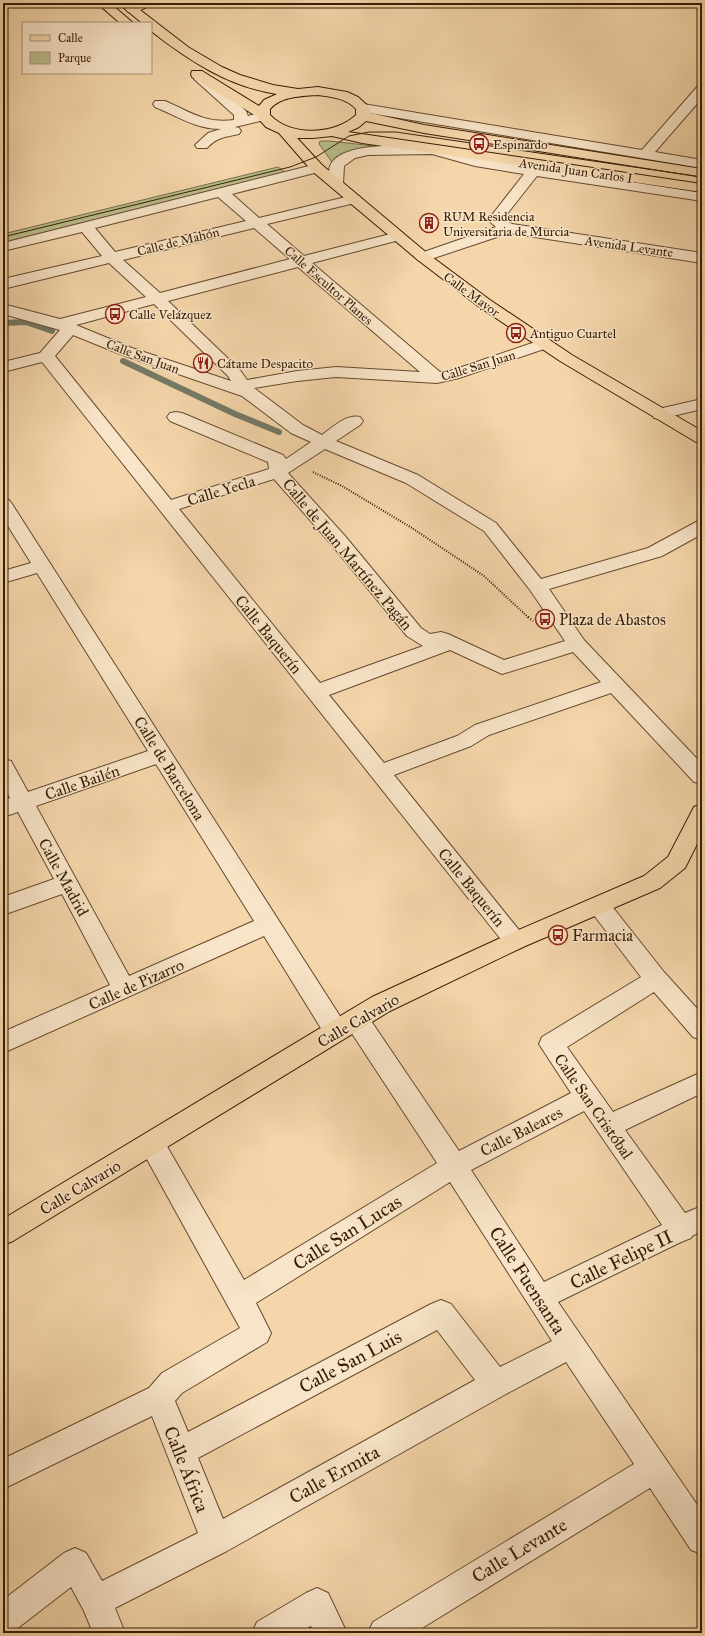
<svg xmlns="http://www.w3.org/2000/svg" width="705" height="1636" font-family="'IM FELL Great Primer',serif">
	<style>
		.green { fill: #b8be8b; stroke: #786d48 }
		.lines { fill: none; stroke-linecap: round; stroke-linejoin: round }
		.stream { stroke: #747a66; stroke-width: 6 }
		.minor-casing { stroke: #664a2e; stroke-width: 2 }
		.major-casing { stroke: #371c05; stroke-width: 2 }
		.path-far1 { stroke: #371c05; stroke-width: 2; stroke-dasharray: 1 1.5; stroke-linecap: butt }
		.path { stroke: #371c05; stroke-width: 2.5; stroke-dasharray: 1 2; stroke-linecap: butt }
		.minor { fill: #f8e4c8; fill-rule: evenodd }
		.major { fill: #f4d6aa; fill-rule: evenodd }
		.tram { stroke: #371c05; stroke-width: 1 }
		.labels { text-anchor: middle; stroke-width: 3; stroke-linejoin: round; paint-order: stroke }
		.far-poi-label { font-size: 13px; fill: #371c05; stroke: #f8e4c8; text-anchor: start }
		.far-street-label { font-size: 13px; fill: #371c05; stroke: #f8e4c8 }
		.street-label { font-size: 16px; fill: #371c05; stroke: #f8e4c8 }
		.poi-label { font-size: 16px; fill: #371c05; stroke: #f8e4c8; text-anchor: start }
		.near-street-label { font-size: 19px; fill: #371c05; stroke: #f8e4c8 }
	</style>
	<rect width="100%" height="100%" fill="#f4d6aa"/>
	<filter id="stains"><feTurbulence type="fractalNoise" baseFrequency=".005" numOctaves="4"/><feColorMatrix values="0 0 0 0 .2 0 0 0 0 .09 0 0 0 0 .02 0 0 0 .5 -.17"/></filter>
	<radialGradient id="worn" r=".72"><stop offset=".6" stop-color="#630" stop-opacity="0"/><stop offset="1" stop-color="#630" stop-opacity=".3"/></radialGradient>
	<path class="green" d="M320,141h10l44,5c-17,3 -29,5 -42,16l-13,-18z
		M278,167l10,7 -285,70v-10z"/>
	<g class="lines">
		<path class="stream" d="M3,323l23,-1 26,9
			M123,361l112,53 44,18"/>
		<defs>
			<path id="minor" d="M135,3h16c-5,6 -16,10 -23,9l-2,-3z
				M199,72l5,1 42,38 2,5 15,-4 5,1 2,3 -2,3 -33,8 4,1 2,3 -2,3c-13,3 -22,3 -32,14h-10l-2,-3 13,-12 13,-4c-25,0 -44,-13 -66,-22l-2,-3 2,-3h10c25,11 41,23 69,19v-5l-40,-36 -1,-3 1,-3z
				M702,86v12l-47,54 47,8v8l-339,-56 -5,-1 -2,-3 2,-3 5,-1 279,46 55,-63z
				M433,146l43,12 226,35v8l-165,-25 -34,43 9,5 190,29v10l-193,-30 -81,27 -5,2 -5,-2 -3,-3 3,-3 78,-27 -8,-7 36,-46 -49,-8 -43,-12 -64,1 -13,3 -11,8 -1,18 -2,3 -5,1 -5,-1c-3,-4 -2,-10 -2,-15 0,-33 82,-26 104,-26z
				M317,164l5,1 2,3 -2,3 -90,23 27,24 95,-23 5,1 2,3 -2,3 -92,22 37,32 94,-24 5,1 2,3 -2,3 -91,24 128,109 10,-1 88,-30 6,-2 6,2 2,3 -2,3 -91,31 -22,5 -101,-6 -39,4 -43,7 49,37 19,10c11,-8 24,-21 38,-18l3,4 -3,4 -24,16 82,34 78,48 45,56 107,-31 48,-26 6,-2v14l-40,22 -113,33 35,51 118,124v20l-8,-2 -83,-89 -122,42 -18,11 -77,29 129,160 4,6 -4,6 -8,3 -8,-3 -465,-585 -39,10v-10l37,-9 20,-23 -57,-16v-10l57,15 86,-22 -37,-34 -106,26v-10l99,-23 -20,-24 -79,19v-8zM218,197l28,24 -131,31 -20,-24zM254,228l36,31 -130,34 -37,-33zM298,267l122,105 -84,-5 -39,4 -50,9 -7,-10 -72,-69zM154,304l74,72 3,5 -99,-33 -56,-23zM73,335l47,19 122,42 49,37 20,9 -25,17 -3,-4 -101,-42 -6,-1 -6,1 -3,4 3,4 98,41 1,7 -98,31 -116,-144zM325,449l81,34 78,48 46,59 35,51 -61,19 -56,-26 -7,-2 -11,2 -9,-6 -76,-92 -57,-63zM274,479l57,65 76,92 16,10 -103,37 -141,-174zM450,650l52,24 71,-22 28,30 -126,43 -18,11 -73,27 -55,-68z
				M702,399v10l-42,10 -6,-1 -2,-4 2,-4z
				M3,499l6,1 3,4 333,520 3,7 -3,7 -9,3 -9,-3 -63,-102 -261,117v-21l107,-47 -48,-91 -59,21v-18l51,-18 -36,-67 -15,5v-16l7,-3 -7,-13v-26l8,2 17,31 120,-41 -111,-178 -34,10v-12l28,-8 -28,-45zM156,764l98,157 -125,55 -93,-170z
				M599,897l8,3 57,72 38,42v26l-9,-3 -39,-45 -87,55 46,65 89,-40v21l-77,37 60,83 17,-7v25l-10,5 -1,2 -10,4 -123,60 144,210v42l-11,-4 -41,-62 -236,145h-46l5,-11 261,-158 -68,-102 -60,32 -279,157 -112,57 10,25h-32l-9,-22 -13,-24 -57,44 -11,2v-33l61,-47 11,-5 11,5 16,28 96,-48 -46,-117 -149,73v-30l146,-71 13,-15 78,-45 -97,-176 -4,-8 4,-8 9,-3 9,3 83,144 193,-117 -90,-137 -3,-7 3,-7 9,-3 9,3 94,139 112,-58 -32,-49 3,-7 99,-60 -54,-71 4,-6zM584,1111l78,114 -118,57 -73,-112zM450,1182l102,159 -52,26 -49,-63 -10,-4 -10,4 -243,128 -13,-31 7,-8 85,-51 4,-9 -15,-30zM437,1330l38,50 -252,139 -25,-61z
				M317,1588l11,5 19,40h-33l-3,-7 -13,7h-46l5,-11 49,-29z"/>
			<path id="major" d="M97,3h13l23,20h-13z
				M118,3h13l57,44 34,20 18,8 33,10 25,4 20,-2 29,5 11,5 12,11v5l54,12 278,44v6l-5,1 -273,-43 -58,-12 -7,6 -11,5 354,52v8l-340,-49 -30,-7 -19,2h-16l25,27 106,89 62,46 82,55 130,76v12l-6,-1 -136,-81 -82,-55 -60,-46 -106,-89 -33,-38 -13,-6 -10,-11 -64,-39 -1,-3 1,-3h10l57,35 5,-6 13,-6c-48,-7 -89,-34 -126,-63v-8h-9zM318,95c14,2 28,3 38,14v6c-21,20 -65,22 -86,0v-6c11,-13 33,-13 48,-14z
				M702,804v30l-17,34 -25,20 -137,59 -133,64 -377,230 -10,4v-26l369,-222 135,-62 137,-59 24,-19 26,-50z"/>
		</defs>
		<use href="#minor" class="minor-casing"/>
		<use href="#major" class="major-casing"/>
		<path class="path-far1" d="M313,472l29,14 70,42 72,48 45,42"/>
		<path class="path" d="M528,617l5,4"/>
		<use href="#minor" class="minor"/>
		<use href="#major" class="major"/>
		<path class="tram" d="M3,237l287,-70 26,-10 33,-21 20,-4h27l306,45"/>
	</g>
	<defs>
		<symbol id="bus-ring" viewBox="-11 -11 22 22"><circle r="9.5" fill="#f8e4c8" stroke="#8f2418" stroke-width="1.5"/><path d="M-5-6H5V4H4V6H2V4H-2V6H-4V4H-5ZM-3.5-4V0h7V-4ZM-3.5 1.2v1.5H-2V1.2ZM2 1.2v1.5H3.5V1.2Z" fill="#8f2418"/></symbol>
		<symbol id="building-ring" viewBox="-11 -11 22 22"><circle r="9.5" fill="#f8e4c8" stroke="#8f2418" stroke-width="1.5"/><path d="M-4-6H4V6H1V3H-1V6H-4ZM-2.5-4.3h1.7v1.8h-1.7ZM.8-4.3h1.7v1.8H.8ZM-2.5-1h1.7V.8h-1.7ZM.8-1h1.7V.8H.8Z" fill="#8f2418"/></symbol>
		<symbol id="restaurant-ring" viewBox="-11 -11 22 22"><circle r="9.5" fill="#f8e4c8" stroke="#8f2418" stroke-width="1.5"/><path d="M-5-6h1v4h1v-4h1v4h1v-4h1v5L-1.5 .5V6h-2V.5L-5-1ZM5-6V6H3V1.5H1.5Q1.5-4 5-6Z" fill="#8f2418"/></symbol>
	</defs>
	<g fill-rule="evenodd">
		<use href="#bus-ring" x="468" y="133" width="22" height="22"/>
		<use href="#building-ring" x="418" y="212" width="22" height="22"/>
		<use href="#bus-ring" x="104" y="303" width="22" height="22"/>
		<use href="#bus-ring" x="505" y="322" width="22" height="22"/>
		<use href="#restaurant-ring" x="192" y="352" width="22" height="22"/>
		<use href="#bus-ring" x="534" y="608" width="22" height="22"/>
		<use href="#bus-ring" x="547" y="924" width="22" height="22"/>
	</g>
	<g class="labels">
		<g class="far-poi-label">
			<text x="493" y="149">Espinardo</text>
			<text x="443" y="221">RUM Residencia<tspan x="443" dy="15">Universitaria de Murcia</tspan></text>
			<text x="129" y="319">Calle Velázquez</text>
			<text x="530" y="338">Antiguo Cuartel</text>
			<text x="217" y="368">Cátame Despacito</text>
		</g>
		<g class="far-street-label">
			<text transform="translate(576 170) rotate(8)" y="5">Avenida Juan Carlos I</text>
			<text transform="translate(178 241) rotate(-14)" y="5">Calle de Mahón</text>
			<text transform="translate(629 246) rotate(8)" y="5">Avenida Levante</text>
			<text transform="translate(329 285) rotate(41)" y="5">Calle Escultor Planes</text>
			<text transform="translate(472 294) rotate(36)" y="5">Calle Mayor</text>
			<text transform="translate(143 356) rotate(20)" y="5">Calle San Juan</text>
			<text transform="translate(478 365) rotate(-17)" y="5">Calle San Juan</text>
		</g>
		<g class="street-label">
			<text transform="translate(221 490) rotate(-17)" y="6">Calle Yecla</text>
			<text transform="translate(348 554) rotate(50)" y="6">Calle de Juan Martínez Pagán</text>
			<text transform="translate(269 634) rotate(51)" y="6">Calle Baquerín</text>
			<text transform="translate(170 768) rotate(58)" y="6">Calle de Barcelona</text>
			<text transform="translate(82 782) rotate(-19)" y="6">Calle Bailén</text>
			<text transform="translate(64 877) rotate(61)" y="6">Calle Madrid</text>
			<text transform="translate(472 887) rotate(51)" y="6">Calle Baquerín</text>
			<text transform="translate(136 984) rotate(-24)" y="6">Calle de Pizarro</text>
			<text transform="translate(358 1020) rotate(-30)" y="6">Calle Calvario</text>
			<text transform="translate(594 1106) rotate(55)" y="6">Calle San Cristóbal</text>
			<text transform="translate(521 1131) rotate(-27)" y="6">Calle Baleares</text>
			<text transform="translate(80 1187) rotate(-31)" y="6">Calle Calvario</text>
		</g>
		<g class="poi-label">
			<text x="559" y="625">Plaza de Abastos</text>
			<text x="572" y="941">Farmacia</text>
		</g>
		<g class="near-street-label">
			<text transform="translate(347 1232) rotate(-32)" y="7">Calle San Lucas</text>
			<text transform="translate(621 1259) rotate(-26)" y="7">Calle Felipe II</text>
			<text transform="translate(528 1280) rotate(57)" y="7">Calle Fuensanta</text>
			<text transform="translate(350 1361) rotate(-28)" y="7">Calle San Luis</text>
			<text transform="translate(187 1469) rotate(68)" y="7">Calle África</text>
			<text transform="translate(334 1474) rotate(-29)" y="7">Calle Ermita</text>
			<text transform="translate(519 1550) rotate(-31)" y="7">Calle Levante</text>
		</g>
	</g>
	<rect width="705" height="1636" fill="none" stroke="#f4d6aa" stroke-width="16"/>
	<rect x="4" y="4" width="697" height="1628" fill="none" stroke="#371c05" stroke-width="2"/>
	<rect x="8" y="8" width="689" height="1620" fill="none" stroke="#371c05"/>
	<rect x="22" y="22" width="130" height="52" fill="#f8e4c8" stroke="#ab947a"/>
	<rect x="30" y="35" width="20" height="6" fill="#f4d6aa" stroke="#ab947a"/>
	<text x="58" y="42" font-size="12" fill="#371c05">Calle</text>
	<rect x="30" y="52" width="20" height="12" fill="#b8be8b" stroke="#ab947a"/>
	<text x="58" y="62" font-size="12" fill="#371c05">Parque</text>
	<rect width="100%" height="100%" filter="url(#stains)"/>
	<rect width="100%" height="100%" fill="url(#worn)"/>
</svg>
